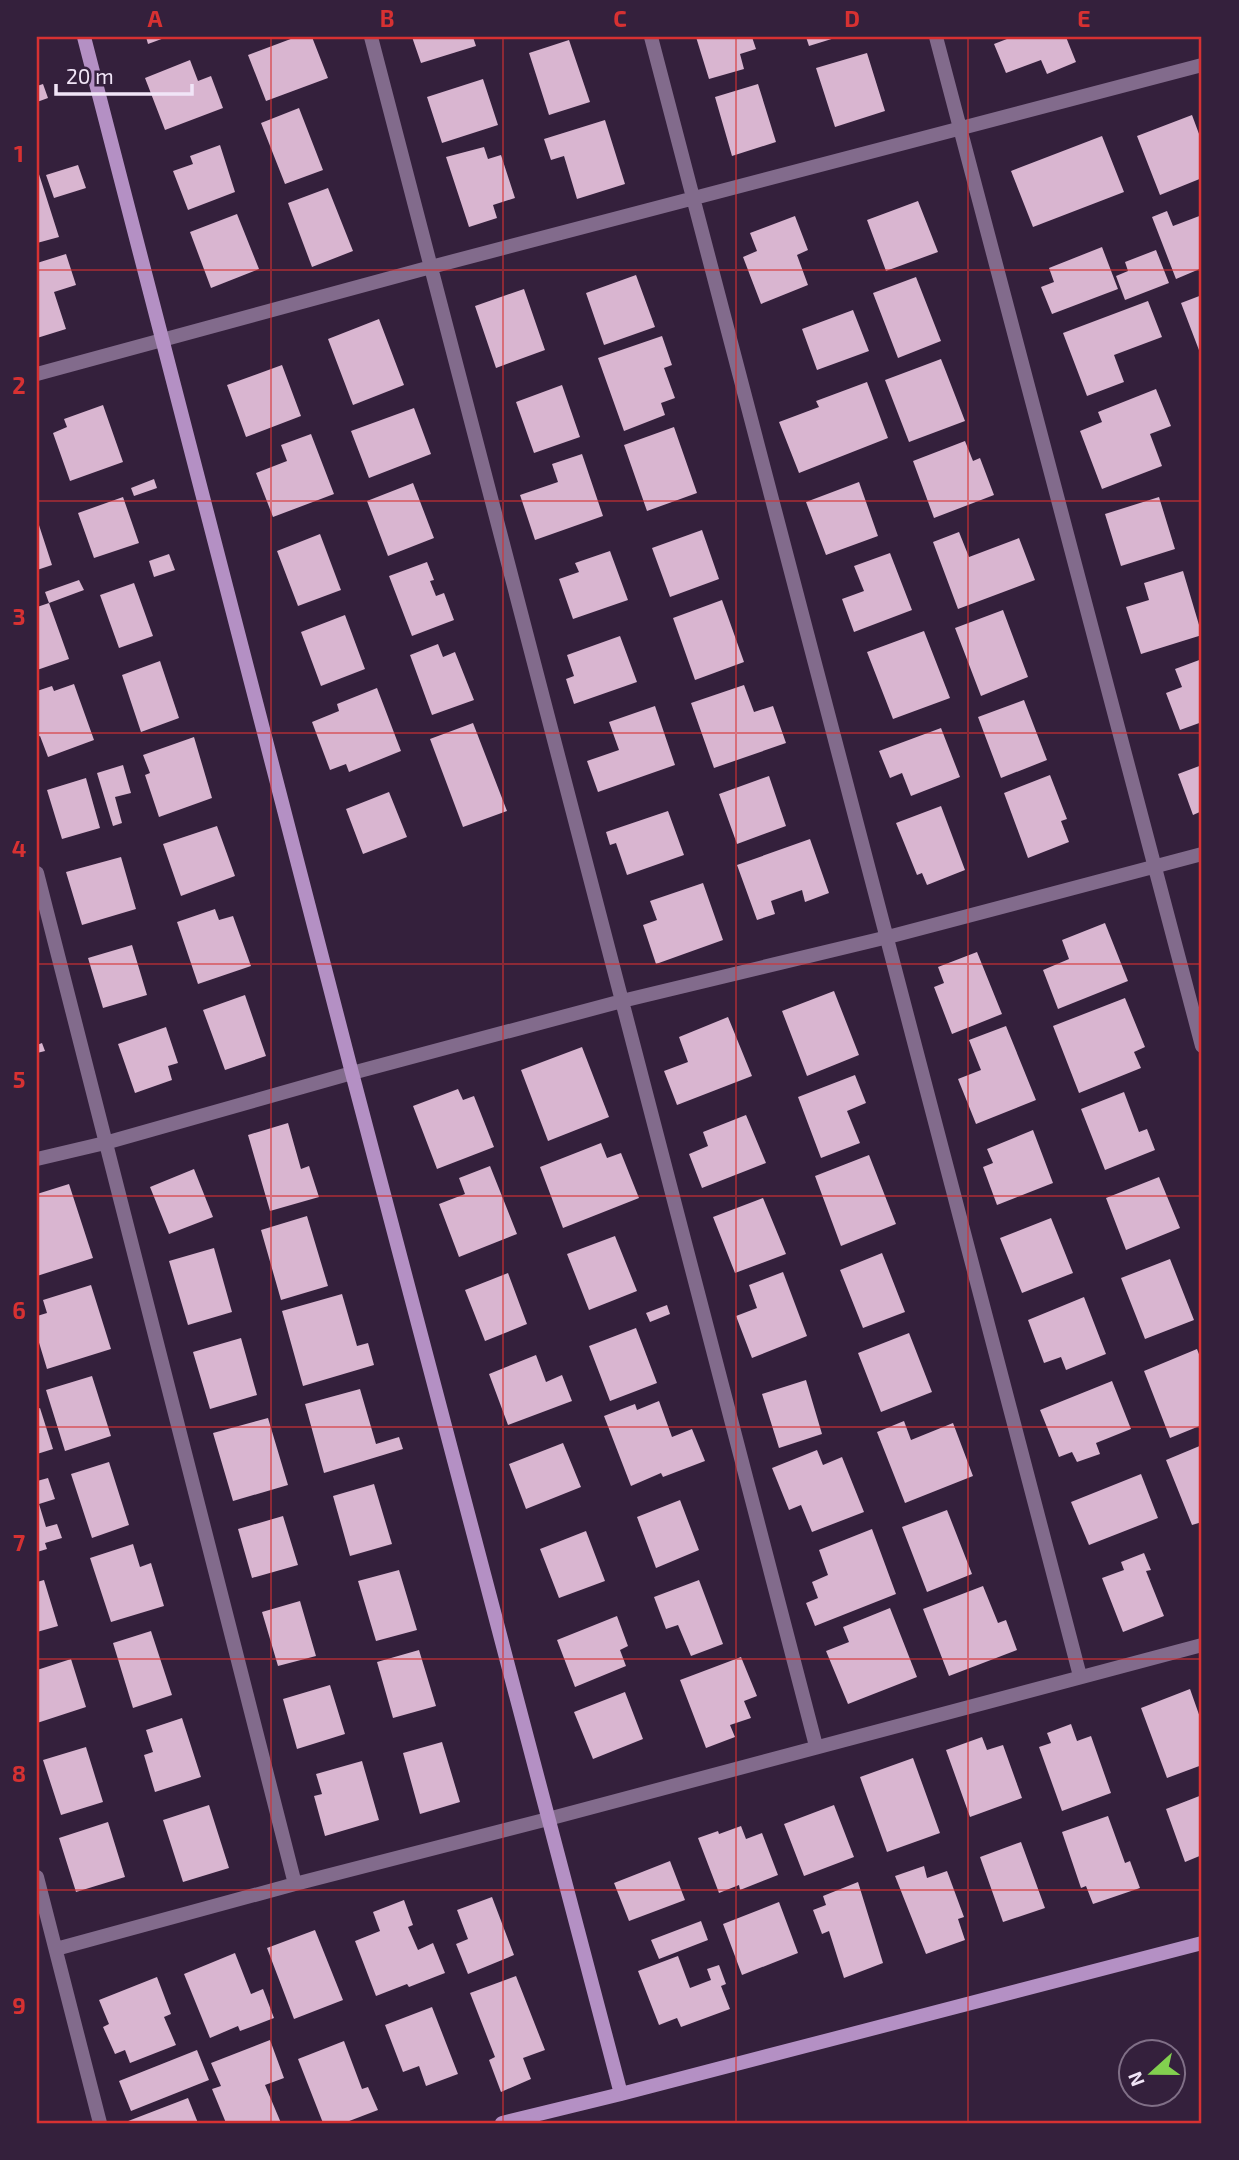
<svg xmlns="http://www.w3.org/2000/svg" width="1239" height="2160" font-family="'Exo 2',sans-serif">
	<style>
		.building { fill: #d9b5d0 }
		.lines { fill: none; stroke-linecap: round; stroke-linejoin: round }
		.street { stroke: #826b8c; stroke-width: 14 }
		.secondary { stroke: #b490c4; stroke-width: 14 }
		.grid { fill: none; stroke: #d73132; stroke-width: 2; stroke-opacity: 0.55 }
		.neatline { fill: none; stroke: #d73132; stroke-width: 2.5 }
		.grid-label { font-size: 23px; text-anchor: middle; font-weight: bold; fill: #d73132 }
	</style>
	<rect width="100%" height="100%" fill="#34203c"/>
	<path class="building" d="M146,37h21l-19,7z
		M296,37h16l16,41 -62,23 -18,-46z
		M412,37h61l3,9 -55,17z
		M696,37h56l4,12 -16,5 4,15 -35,10z
		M806,37h32l-29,9z
		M1012,37h54l10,25 -29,12 -6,-14 -35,13 -12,-29z
		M569,40l21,62 -41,13 -20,-62z
		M867,53l18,58 -50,16 -19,-59z
		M190,60l8,21 13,-5 12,32 -58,22 -20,-52z
		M483,79l15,46 -56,18 -15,-46z
		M43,84l5,14 -11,4v-16z
		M758,84l18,58 -44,14 -17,-59z
		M299,108l24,62 -38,14 -24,-61z
		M1192,115l10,27v36l-42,17 -23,-59z
		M605,120l20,64 -48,15 -13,-43 -13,4 -7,-21z
		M1102,136l22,56 -91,35 -22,-56z
		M220,145l15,47 -47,18 -15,-39 20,-7 -3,-8z
		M484,147l4,12 13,-4 14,43 -22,7 4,13 -28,9 -23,-70z
		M78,165l8,23 -32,10 -8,-23z
		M37,168l22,69 -22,6z
		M328,188l25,63 -41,16 -24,-64z
		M918,201l20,51 -52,19 -19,-51z
		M1167,211l6,15 29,-11v53l-26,11 -24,-62z
		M237,214l22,55 -48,19 -21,-56z
		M795,216l13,34 -11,5 11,30 -47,19 -18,-47 14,-6 -7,-18z
		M1102,247l16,42 -66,25 -11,-27 13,-5 -5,-14z
		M1156,250l13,33 -44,17 -9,-24 12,-5 -3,-9z
		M66,254l10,31 -22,7 12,37 -29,9v-75z
		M636,275l19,52 -51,18 -18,-52z
		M916,277l25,64 -43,17 -25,-65z
		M524,289l21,61 -49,18 -21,-62z
		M1202,295v63l-21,-55z
		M1148,301l14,36 -48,18 10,27 -37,14 -24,-63z
		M853,310l16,41 -52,19 -15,-41z
		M379,319l25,66 -51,20 -25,-66z
		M662,336l10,29 -8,3 11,30 -14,5 4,12 -41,16 -26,-73z
		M941,359l24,62 -56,21 -24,-62z
		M282,365l19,51 -55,21 -19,-52z
		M867,382l21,56 -89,35 -20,-51 40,-15 -3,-6z
		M562,385l18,52 -46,16 -18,-51z
		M1156,389l15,37 -21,8 12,32 -60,23 -22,-58 22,-9 -4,-10z
		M103,405l20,57 -53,19 -17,-48 14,-6 -3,-8z
		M414,408l17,46 -62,24 -18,-47z
		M674,427l23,66 -50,18 -23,-66z
		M311,434l23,60 -61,23 -17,-44 31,-12 -6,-16z
		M965,441l8,20 7,-3 14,37 -60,23 -21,-57z
		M582,454l21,62 -68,24 -15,-45 38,-13 -6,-18z
		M154,479l3,9 -23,8 -3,-8z
		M859,482l19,54 -52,19 -20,-53z
		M413,483l21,55 -46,18 -21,-55z
		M123,497l16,46 -45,15 -16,-45z
		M1159,497l16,52 -54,17 -16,-52z
		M37,519l15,46 -15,5z
		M702,530l17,49 -49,18 -18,-49z
		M959,532l10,25 50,-19 16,42 -77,29 -25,-67z
		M320,534l21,56 -43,16 -21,-55z
		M610,551l18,49 -55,19 -14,-40 20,-7 -4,-9z
		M890,553l22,57 -58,22 -12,-33 22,-8 -10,-25z
		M169,554l6,16 -21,7 -5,-16z
		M427,562l7,18 -4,1 6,15 8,-3 10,27 -42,16 -23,-60z
		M1183,571l19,64 -61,19 -15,-47 23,-7 -5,-17z
		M79,580l5,10 -35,13 -4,-11z
		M134,583l19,53 -34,12 -19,-53z
		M722,600l22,62 -49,18 -22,-62z
		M49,603l20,56 -32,11v-63z
		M1003,610l25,67 -47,19 -26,-68z
		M345,615l20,54 -44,17 -20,-54z
		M924,631l26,67 -57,21 -26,-67z
		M620,636l17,46 -63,22 -8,-25 8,-3 -7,-21z
		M438,644l5,13 12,-5 19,48 -42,15 -22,-60z
		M1202,659v63l-22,8 -14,-37 16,-6 -7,-18z
		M160,661l19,57 -38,14 -19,-57z
		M74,684l20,56 -46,17 -8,-21 -3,1v-46l15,-5 2,5z
		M744,685l10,27 19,-6 13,37 -72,25 -23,-65z
		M377,688l24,63 -52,21 -3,-8 -16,6 -18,-48 27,-11 -2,-7z
		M1024,700l23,60 -46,18 -23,-61z
		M655,706l20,59 -77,27 -11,-31 32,-11 -10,-28z
		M473,723l34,88 -44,16 -33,-88z
		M941,728l19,49 -49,19 -9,-23 -12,5 -11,-27z
		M194,737l18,61 -53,19 -14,-42 5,-2 -7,-18z
		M123,765l8,28 -16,4 7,26 -9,3 -16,-53z
		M1202,765v46l-9,4 -15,-41z
		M1050,775l17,44 -6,2 8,21 -41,16 -24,-65z
		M769,776l17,50 -49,18 -18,-50z
		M86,778l14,50 -38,11 -15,-49z
		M389,792l18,45 -44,17 -17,-45z
		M941,806l24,64 -38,15 -5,-12 -5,2 -21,-52z
		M668,811l16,44 -57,20 -11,-32 -6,2 -4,-13z
		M217,826l18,50 -54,20 -18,-52z
		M810,839l19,54 -24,9 -3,-12 -31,11 4,13 -18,6 -20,-55z
		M121,857l15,52 -54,16 -16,-53z
		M703,883l20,57 -67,24 -13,-39 14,-5 -7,-19z
		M215,909l4,11 14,-4 18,50 -53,18 -21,-62z
		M1105,923l23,58 -70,28 -15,-39 26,-11 -7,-19z
		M132,945l15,50 -44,13 -15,-50z
		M977,952l25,62 -50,20 -18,-47 10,-4 -6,-16z
		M834,991l25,64 -52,21 -25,-65z
		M245,995l21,61 -41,14 -22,-60z
		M1125,998l20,49 -11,5 7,16 -62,25 -26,-67z
		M728,1017l24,59 -75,29 -13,-34 24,-9 -9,-25z
		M1006,1026l30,74 -60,24 -18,-45 23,-9 -12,-30z
		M166,1027l12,36 -10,3 4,14 -37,13 -17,-49z
		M42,1043l3,8 -8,2v-8z
		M582,1047l27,70 -61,24 -27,-71z
		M855,1075l11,28 -19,8 13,32 -39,15 -23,-61z
		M458,1089l5,11 11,-4 20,51 -57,22 -24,-63z
		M1124,1092l15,40 8,-3 8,21 -50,20 -24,-61z
		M746,1115l20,48 -64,25 -13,-34 19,-8 -5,-14z
		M288,1123l13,46 8,-3 10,31 -49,14 -22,-76z
		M1033,1130l20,53 -56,22 -14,-38 10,-4 -6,-14z
		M601,1143l6,15 14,-5 18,45 -76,30 -23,-61z
		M869,1155l27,69 -55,22 -26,-70z
		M490,1166l27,68 -58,23 -20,-53 26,-10 -6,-16z
		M194,1169l19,48 -44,17 -19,-47z
		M1159,1177l21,51 -54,22 -20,-52z
		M69,1184l24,74 -56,18v-82z
		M763,1198l23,56 -51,19 -22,-56z
		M307,1216l21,70 -47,14 -20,-70z
		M1051,1218l22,55 -51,20 -22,-55z
		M615,1236l22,55 -48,19 -22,-56z
		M214,1248l18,64 -44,13 -19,-64z
		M882,1253l23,59 -42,16 -23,-58z
		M1170,1259l24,61 -49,19 -24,-61z
		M783,1272l24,64 -55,22 -16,-42 21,-8 -8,-23z
		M508,1273l19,51 -42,17 -20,-51z
		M91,1285l20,64 -64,20 -10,-33v-20l10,-3 -4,-13z
		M342,1294l15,52 11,-3 6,22 -71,21 -21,-75z
		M1084,1297l22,57 -40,16 -5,-13 -17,6 -16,-43z
		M667,1305l3,9 -20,8 -4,-9z
		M636,1328l21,55 -47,18 -21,-55z
		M909,1333l23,59 -51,20 -23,-59z
		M241,1338l16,57 -47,14 -17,-57z
		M1197,1349l5,13v63l-32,13 -26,-67z
		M536,1355l10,27 16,-7 10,26 -64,24 -19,-51z
		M92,1376l19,60 -46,15 -19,-61z
		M806,1380l16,54 -43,14 -17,-54z
		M1112,1381l19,48 -35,14 4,11 -23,8 -5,-10 -13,5 -19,-47z
		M360,1389l16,55 23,-7 4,12 -79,24 -19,-69z
		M659,1401l13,36 20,-8 13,32 -42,16 -2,-4 -30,13 -27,-70 31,-12 2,6z
		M40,1408l13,41 -16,5v-45z
		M268,1418l20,67 -55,16 -20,-68z
		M904,1421l7,19 42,-17 20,53 -68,27 -28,-71z
		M563,1443l18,44 -55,22 -17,-45z
		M1202,1445v77l-10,3 -26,-65z
		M817,1450l6,15 19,-8 22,55 -52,20 -11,-27 -12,5 -17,-42z
		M109,1462l20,63 -37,13 -21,-64z
		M1141,1474l17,44 -69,27 -18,-43z
		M48,1478l7,21 -16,5 7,23 11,-3 5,14 -17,5 2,6 -10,3v-71z
		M374,1484l18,60 -42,12 -17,-60z
		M680,1500l19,50 -43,18 -19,-51z
		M947,1510l25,64 -45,18 -25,-65z
		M283,1516l15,49 -46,13 -14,-49z
		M872,1529l24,65 -81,32 -9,-23 12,-5 -6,-16 16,-7 -9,-25z
		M586,1531l19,50 -46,17 -19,-49z
		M133,1544l7,23 11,-4 13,43 -53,16 -21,-64z
		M1144,1553l7,17 -5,1 18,45 -41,16 -21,-54 22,-8 -3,-8z
		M399,1570l18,60 -41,11 -18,-60z
		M44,1580l14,46 -21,6v-50z
		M699,1580l24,64 -32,12 -13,-31 -12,4 -12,-32z
		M983,1586l15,37 8,-3 11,30 -68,26 -26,-67z
		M300,1601l16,55 -38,10 -16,-54z
		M890,1608l27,69 -69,27 -22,-53 23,-9 -6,-15z
		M617,1616l11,30 -8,4 6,16 -51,21 -18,-47z
		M151,1631l21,64 -39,13 -20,-65z
		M419,1650l17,56 -43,12 -16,-56z
		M741,1657l16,39 -13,5 7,17 -21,7 5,12 -29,11 -26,-68z
		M71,1659l15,48 -49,16v-53z
		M330,1685l15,49 -48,15 -14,-50z
		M1190,1689l12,34v42l-35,13 -26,-70z
		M625,1692l18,47 -50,20 -19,-47z
		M182,1718l19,59 -46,15 -11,-37 9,-3 -7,-22z
		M1071,1724l6,17 14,-5 20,57 -49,18 -23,-64 12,-4 -4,-10z
		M982,1737l5,13 16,-5 19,53 -52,19 -24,-67z
		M442,1742l18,60 -40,12 -17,-61z
		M86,1747l17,55 -42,13 -18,-55z
		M913,1758l27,75 -53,19 -27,-75z
		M362,1761l17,59 -54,16 -11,-40 8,-2 -6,-20z
		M1202,1795v60l-17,7 -19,-53z
		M209,1805l20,63 -46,14 -20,-62z
		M834,1805l20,52 -50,19 -20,-52z
		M1108,1816l17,47 5,-2 10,27 -47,16 -7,-18 -5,2 -19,-56z
		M108,1822l17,55 -49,15 -17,-54z
		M741,1826l5,13 16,-6 16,42 -38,15 -1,-5 -20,8 -21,-55 20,-7 1,3z
		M1021,1842l24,66 -42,14 -23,-65z
		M670,1861l15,39 -56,21 -15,-38z
		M924,1866l3,12 20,-7 17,46 -6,2 7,21 -39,14 -31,-78z
		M858,1882l25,81 -39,15 -15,-47 -7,3 -9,-24 13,-5 -3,-9z
		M492,1897l22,58 -46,19 -12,-30 12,-5 -11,-29z
		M404,1900l9,25 -5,2 10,23 15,-7 12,30 -36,14 -2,-3 -31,12 -21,-55 25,-10 -7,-19z
		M779,1902l19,51 -56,22 -19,-51z
		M701,1921l7,19 -49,19 -8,-19z
		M315,1930l28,70 -49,19 -27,-71z
		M235,1953l16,41 12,-5 11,29 -34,13 -2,-5 -28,12 -26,-64z
		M678,1956l12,32 21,-8 -4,-11 12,-4 7,19 -5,2 9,23 -49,18 -4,-9 -18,7 -21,-54z
		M516,1976l29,74 -22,8 8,21 -30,13 -12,-32 6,-3 -25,-64z
		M157,1977l14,37 -7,3 12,28 -46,18 -5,-13 -10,4 -12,-27 6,-3 -10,-24z
		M432,2007l26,67 -32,12 -7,-20 -16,6 -18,-47z
		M270,2040l14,38 -19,7 16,38h-55l-14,-34 9,-3 -10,-23z
		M344,2041l18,48 6,-2 10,23 -34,13h-21l-25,-64z
		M197,2050l12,30 -78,31 -12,-30z
		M188,2098l10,25h-75z"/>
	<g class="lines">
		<path class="street" d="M371,37l445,1709
			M651,37l429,1639
			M936,37l266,1009
			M37,374l394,-107 771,-202
			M37,873l258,1011
			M37,1159l68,-16 247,-70 270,-72 266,-64 314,-83
			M37,1877l63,246
			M56,1949l239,-65 253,-65 654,-174"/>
		<path class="secondary" d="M84,37l268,1036 269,1021
			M502,2123l119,-29 581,-151"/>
	</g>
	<path class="grid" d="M271,37v2086M503,37v2086M736,37v2086M968,37v2086M37,270h1165M37,501h1165M37,733h1165M37,964h1165M37,1196h1165M37,1427h1165M37,1659h1165M37,1890h1165"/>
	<rect width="1239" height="2160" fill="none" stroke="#34203c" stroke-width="77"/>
	<g transform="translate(1152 2073) rotate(249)"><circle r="33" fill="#34203c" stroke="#806f87" stroke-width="2"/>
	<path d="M0-5L12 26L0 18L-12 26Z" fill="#82d04f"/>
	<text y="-10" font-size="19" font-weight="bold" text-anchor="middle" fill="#f1e5f7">N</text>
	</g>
	<path d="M56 84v10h136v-10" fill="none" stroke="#f1e5f7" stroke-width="3.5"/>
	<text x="66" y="84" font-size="21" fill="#f1e5f7" stroke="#34203c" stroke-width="5" paint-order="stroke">20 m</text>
	<rect x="38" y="38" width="1162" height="2084" class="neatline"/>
	<g class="grid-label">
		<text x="155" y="27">A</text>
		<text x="387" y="27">B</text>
		<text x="620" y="27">C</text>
		<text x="852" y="27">D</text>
		<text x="1084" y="27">E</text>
		<text x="19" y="162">1</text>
		<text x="19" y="394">2</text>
		<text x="19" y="625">3</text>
		<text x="19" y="857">4</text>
		<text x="19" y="1088">5</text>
		<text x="19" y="1319">6</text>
		<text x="19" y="1551">7</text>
		<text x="19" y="1782">8</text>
		<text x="19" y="2014">9</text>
	</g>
</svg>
